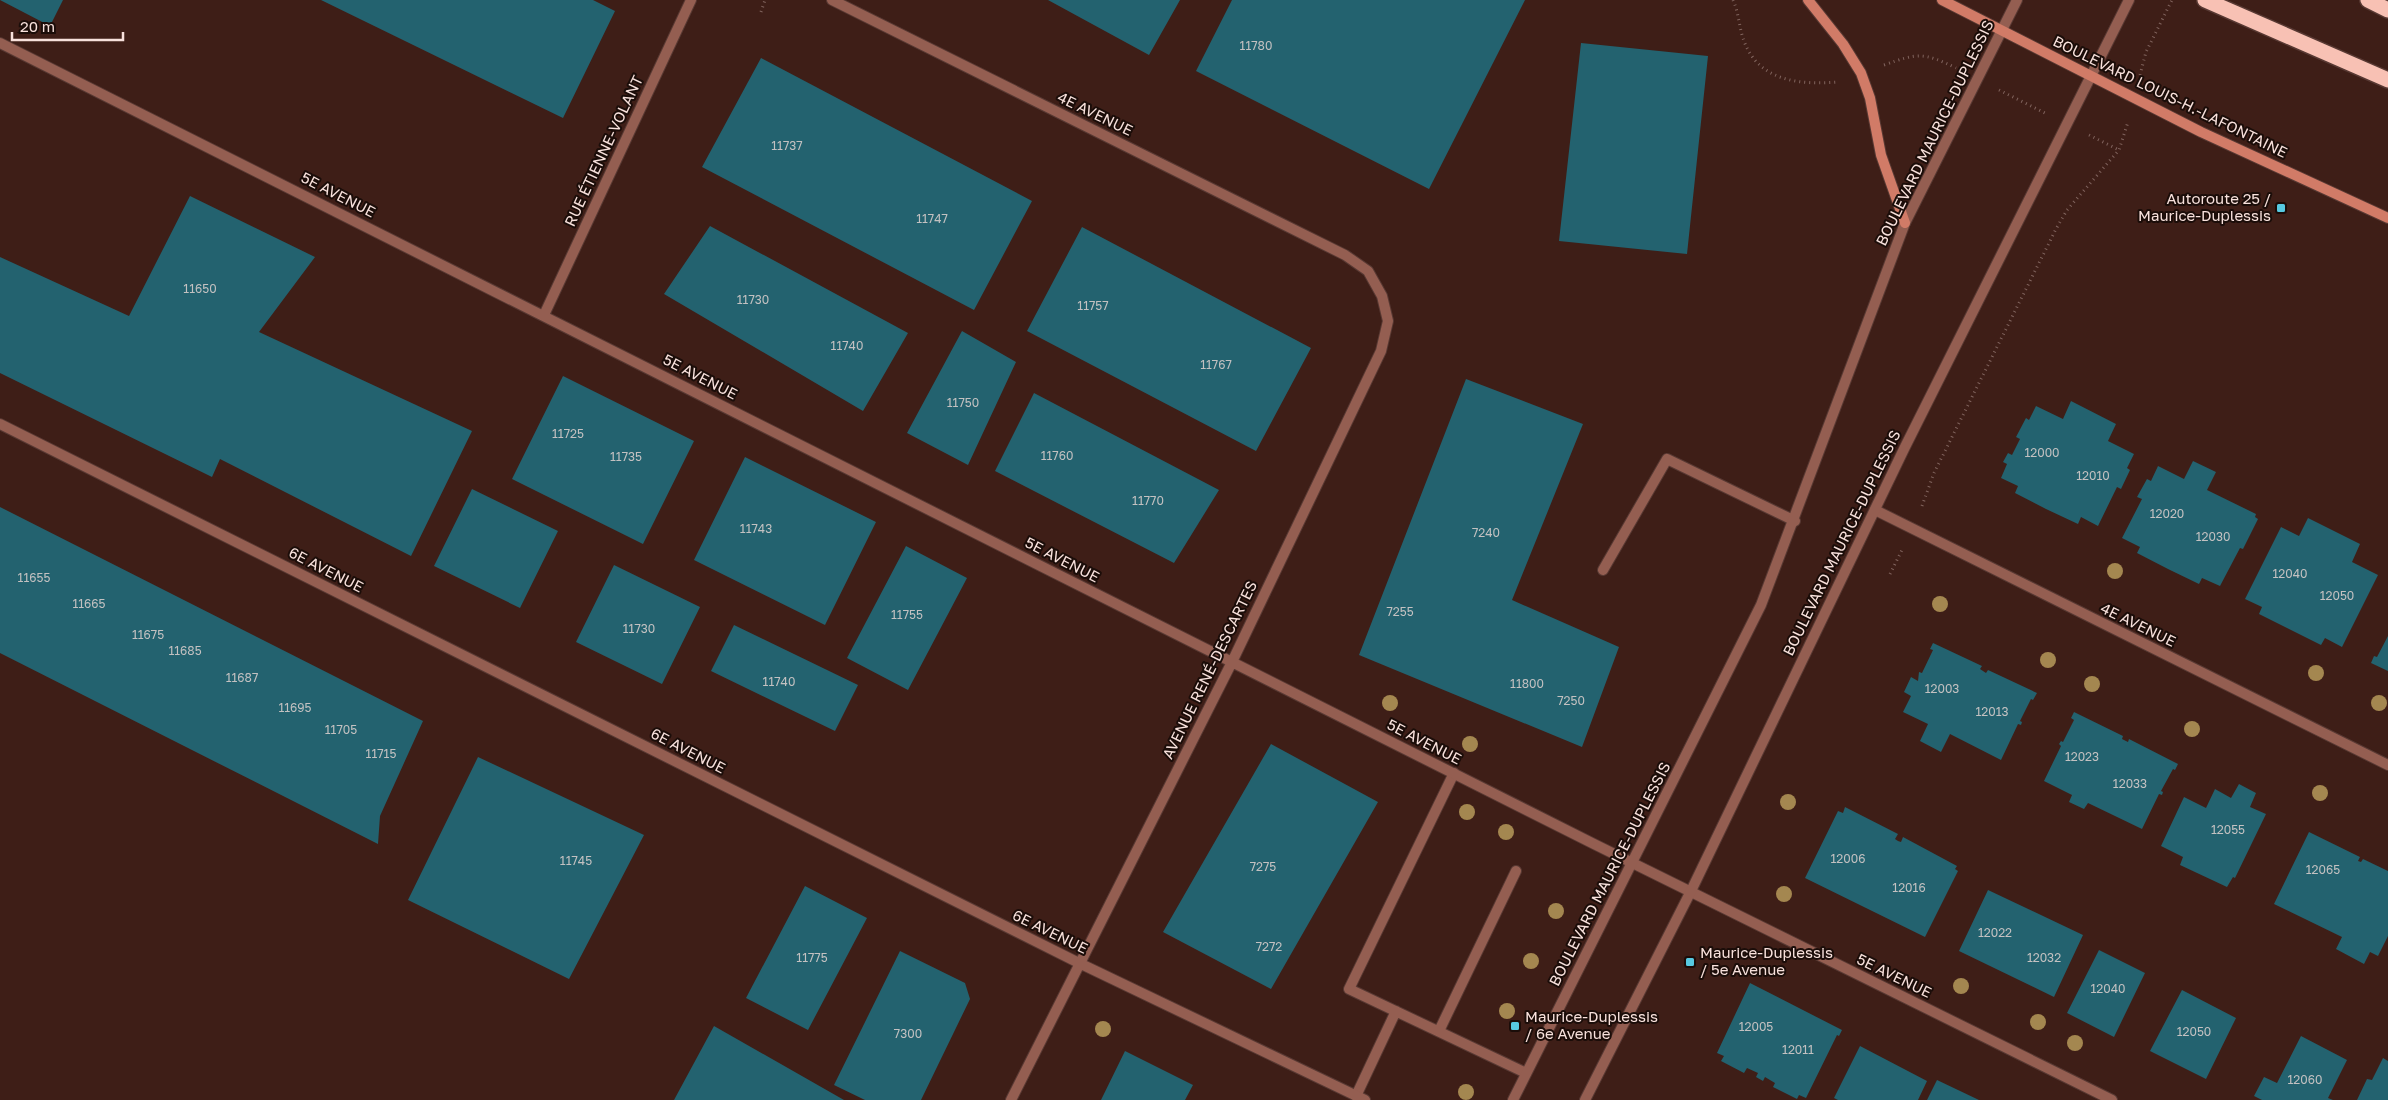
<svg xmlns="http://www.w3.org/2000/svg" width="2388" height="1100" font-family="'Golos Text',sans-serif">
	<style>
		.building { fill: #23626f }
		.lines { fill: none; stroke-linecap: round; stroke-linejoin: round }
		.service-casing { stroke: #583933; stroke-width: 12 }
		.minor-casing { stroke: #583933; stroke-width: 12 }
		.tertiary-casing { stroke: #583933; stroke-width: 12 }
		.secondary-casing { stroke: #583933; stroke-width: 12 }
		.motorway-casing { stroke: #583933; stroke-width: 18 }
		.path { stroke: #81645e; stroke-width: 3; stroke-dasharray: 1 4; stroke-linecap: butt }
		.service { stroke: #945e51; stroke-width: 10 }
		.minor { stroke: #945e51; stroke-width: 10 }
		.tertiary { stroke: #945e51; stroke-width: 10 }
		.secondary { stroke: #d17b67; stroke-width: 10 }
		.motorway { stroke: #f8c1b4; stroke-width: 15 }
		.tree { fill: #a48750 }
		.poi-dot { fill: #57c9e1; stroke: #1b0d09; stroke-width: 2 }
		.labels { text-anchor: middle; stroke-width: 4; stroke-linejoin: round; paint-order: stroke }
		.number-label { font-size: 12px; fill: #c3c1c1 }
		.street-label { font-size: 15px; fill: #f8e1dc; stroke: #1b0d09 }
		.poi-label { font-size: 15px; fill: #f8e1dc; stroke: #1b0d09; text-anchor: start }
	</style>
	<rect width="100%" height="100%" fill="#3e1e17"/>
	<path class="building" d="M0,0h63l-13,26z
		M321,0h272l22,11 -52,107z
		M1048,0h132l-31,55z
		M1232,0h293l-96,189 -233,-118z
		M1581,43l127,13 -21,198 -128,-13z
		M761,58l271,143 -58,109 -272,-143z
		M190,196l125,61 -56,75 213,99 -61,125 -191,-97 -8,18 -212,-104v-116l129,59z
		M710,226l198,107 -45,78 -199,-117z
		M1082,227l229,121 -55,103 -229,-120z
		M962,331l54,31 -48,103 -61,-32z
		M563,376l131,65 -51,103 -131,-65z
		M1466,379l117,45 -71,176 107,47 -37,100 -223,-92z
		M1034,393l185,97 -45,73 -179,-92z
		M2071,401l45,23 -8,17 26,13 -7,14 3,2 -9,19 -4,-2 -19,39 -17,-9 -3,7 -32,-15 -31,-16 3,-7 -17,-8 6,-14 -4,-2 5,-9 4,2 8,-16 -4,-2 10,-19 3,2 7,-14 27,13z
		M745,457l131,65 -51,103 -131,-65z
		M2193,461l23,11 -9,18 49,24 -1,3 3,2 -15,30 -3,-1 -20,38 -18,-8 -3,6 -31,-15 -31,-16 3,-6 -18,-9 20,-39 -5,-2 10,-18 4,2 7,-15 26,13z
		M472,489l86,42 -38,77 -86,-42z
		M0,507l423,214 -43,95 -2,28 -378,-191z
		M2308,518l52,26 -8,18 26,13 -36,72 -17,-9 -4,7 -62,-31 3,-7 -17,-8 36,-72 18,9z
		M906,546l61,32 -59,112 -61,-32z
		M614,565l86,42 -38,77 -86,-42z
		M734,625l124,60 -23,46 -124,-60z
		M2388,636v35l-17,-8 3,-7 3,1z
		M1933,643l49,23 -2,3 6,4 2,-3 49,23 -4,7 -2,-1 -11,22 2,1 -1,3 -3,-1 -17,36 -51,-26 -9,18 -21,-11 8,-17 -25,-12 8,-16 -7,-4 7,-15 7,4 1,-9 3,1 11,-23 -3,-1z
		M2074,712l49,24 -1,3 6,3 1,-3 49,25 -3,6 -2,-1 -12,22 2,1 -1,3 -3,-1 -17,35 -54,-26 -4,6 -15,-7 3,-7 -28,-14 17,-35 -2,-2 2,-3 2,1 11,-22 -3,-2z
		M1271,744l107,58 -107,187 -108,-57z
		M478,757l166,78 -75,144 -161,-79z
		M2239,784l17,9 -6,14 16,7 -31,64 -2,-1 -6,10 -47,-22 3,-8 -22,-11 23,-49 22,11 9,-19 16,9z
		M1845,807l53,27 -3,5 3,2 3,1 2,-5 54,29 -2,3 3,2 -33,66 -120,-59 33,-67 5,2z
		M2309,832l51,25 -2,4 3,1 2,-3 25,12v65l-10,20 -8,-4 -6,12 -28,-15 6,-12 -68,-33z
		M805,886l62,32 -59,112 -62,-32z
		M1988,890l95,45 -29,62 -95,-46z
		M2099,950l46,23 -31,64 -47,-24z
		M900,951l65,32 5,16 -49,101h-56l-31,-15z
		M1750,983l92,47 -3,6 -2,-1 -31,63 -7,-3 -2,4 -24,-12 2,-4 -10,-6 -2,4 -7,-4 2,-4 -11,-5 -3,5 -23,-12 3,-5 -7,-3z
		M2182,990l54,28 -30,61 -56,-28z
		M714,1026l130,74h-170z
		M2301,1036l46,24 -19,38 5,2h-71l-8,-4 10,-19 13,6z
		M1860,1046l67,35 -9,19h-80l-4,-2z
		M1125,1051l68,34 -8,15h-84z
		M2383,1058l5,3v39h-31l10,-21 5,1z
		M1937,1080l42,20h-52z"/>
	<g class="lines">
		<defs>
			<path id="service" d="M1603,570l64,-111 128,62
				M1454,773l-105,216 177,84
				M1439,1031l77,-160
				M1356,1096l40,-85"/>
			<path id="minor" d="M832,0l513,255 23,16 14,25 6,25 -7,30 -149,311 -221,438
				M0,43l1594,801 518,256
				M544,315l147,-315
				M0,424l1079,539 286,137
				M1875,510l513,255"/>
			<path id="tertiary" d="M1513,1100l248,-495 144,-382 112,-223
				M1585,1100l106,-209 213,-442 225,-449"/>
			<path id="secondary" d="M1808,0l35,44 18,29 9,25 11,57 24,68
				M1942,0l259,132 187,86"/>
			<path id="motorway" d="M2205,0l183,80
				M2368,0l20,10"/>
		</defs>
		<use href="#service" class="service-casing"/>
		<use href="#minor" class="minor-casing"/>
		<use href="#tertiary" class="tertiary-casing"/>
		<use href="#secondary" class="secondary-casing"/>
		<use href="#motorway" class="motorway-casing"/>
		<path class="path" d="M1733,0c6,13 6,28 11,41 15,41 57,44 94,41
			M761,12l4,-12
			M1884,65c34,-12 39,-13 72,3
			M2140,75l6,-23 26,-52
			M1999,90l46,23
			M2089,135l30,15
			M1922,506l12,-33 122,-244 11,-19 52,-60 9,-28
			M1890,574l12,-24"/>
		<use href="#service" class="service"/>
		<use href="#minor" class="minor"/>
		<use href="#tertiary" class="tertiary"/>
		<use href="#secondary" class="secondary"/>
		<use href="#motorway" class="motorway"/>
	</g>
	<g class="tree">
		<circle cx="2115" cy="571" r="8"/>
		<circle cx="1940" cy="604" r="8"/>
		<circle cx="2048" cy="660" r="8"/>
		<circle cx="2316" cy="673" r="8"/>
		<circle cx="2092" cy="684" r="8"/>
		<circle cx="1390" cy="703" r="8"/>
		<circle cx="2379" cy="703" r="8"/>
		<circle cx="2192" cy="729" r="8"/>
		<circle cx="1470" cy="744" r="8"/>
		<circle cx="2320" cy="793" r="8"/>
		<circle cx="1788" cy="802" r="8"/>
		<circle cx="1467" cy="812" r="8"/>
		<circle cx="1506" cy="832" r="8"/>
		<circle cx="1784" cy="894" r="8"/>
		<circle cx="1556" cy="911" r="8"/>
		<circle cx="1531" cy="961" r="8"/>
		<circle cx="1961" cy="986" r="8"/>
		<circle cx="1507" cy="1011" r="8"/>
		<circle cx="2038" cy="1022" r="8"/>
		<circle cx="1103" cy="1029" r="8"/>
		<circle cx="2075" cy="1043" r="8"/>
		<circle cx="1466" cy="1092" r="8"/>
	</g>
	<g class="poi-dot">
		<rect x="2276" y="203" width="10" height="10" rx="2.5"/>
		<rect x="1685" y="957" width="10" height="10" rx="2.5"/>
		<rect x="1510" y="1021" width="10" height="10" rx="2.5"/>
	</g>
	<g class="labels">
		<g class="number-label">
			<text x="1256" y="50">11780</text>
			<text x="787" y="150">11737</text>
			<text x="932" y="223">11747</text>
			<text x="200" y="293">11650</text>
			<text x="753" y="304">11730</text>
			<text x="1093" y="310">11757</text>
			<text x="847" y="350">11740</text>
			<text x="1216" y="369">11767</text>
			<text x="963" y="407">11750</text>
			<text x="568" y="438">11725</text>
			<text x="2042" y="457">12000</text>
			<text x="1057" y="460">11760</text>
			<text x="626" y="461">11735</text>
			<text x="2093" y="480">12010</text>
			<text x="1148" y="505">11770</text>
			<text x="2167" y="518">12020</text>
			<text x="756" y="533">11743</text>
			<text x="1486" y="537">7240</text>
			<text x="2213" y="541">12030</text>
			<text x="2290" y="578">12040</text>
			<text x="34" y="582">11655</text>
			<text x="2337" y="600">12050</text>
			<text x="89" y="608">11665</text>
			<text x="1400" y="616">7255</text>
			<text x="907" y="619">11755</text>
			<text x="639" y="633">11730</text>
			<text x="148" y="639">11675</text>
			<text x="185" y="655">11685</text>
			<text x="242" y="682">11687</text>
			<text x="779" y="686">11740</text>
			<text x="1527" y="688">11800</text>
			<text x="1942" y="693">12003</text>
			<text x="1571" y="705">7250</text>
			<text x="295" y="712">11695</text>
			<text x="1992" y="716">12013</text>
			<text x="341" y="734">11705</text>
			<text x="381" y="758">11715</text>
			<text x="2082" y="761">12023</text>
			<text x="2130" y="788">12033</text>
			<text x="2228" y="834">12055</text>
			<text x="1848" y="863">12006</text>
			<text x="576" y="865">11745</text>
			<text x="1263" y="871">7275</text>
			<text x="2323" y="874">12065</text>
			<text x="1909" y="892">12016</text>
			<text x="1995" y="937">12022</text>
			<text x="1269" y="951">7272</text>
			<text x="812" y="962">11775</text>
			<text x="2044" y="962">12032</text>
			<text x="2108" y="993">12040</text>
			<text x="1756" y="1031">12005</text>
			<text x="2194" y="1036">12050</text>
			<text x="908" y="1038">7300</text>
			<text x="1798" y="1054">12011</text>
			<text x="2305" y="1084">12060</text>
		</g>
		<g class="street-label">
			<text transform="translate(2170 97) rotate(26)" y="5">BOULEVARD LOUIS-H.-LAFONTAINE</text>
			<text transform="translate(1095 114) rotate(26)" y="5">4E AVENUE</text>
			<text transform="translate(1935 133) rotate(-64)" y="5">BOULEVARD MAURICE-DUPLESSIS</text>
			<text transform="translate(604 151) rotate(-65)" y="5">RUE ÉTIENNE-VOLANT</text>
			<text transform="translate(338 195) rotate(27)" y="5">5E AVENUE</text>
			<text transform="translate(700 377) rotate(27)" y="5">5E AVENUE</text>
			<text transform="translate(1842 543) rotate(-64)" y="5">BOULEVARD MAURICE-DUPLESSIS</text>
			<text transform="translate(1062 560) rotate(27)" y="5">5E AVENUE</text>
			<text transform="translate(326 570) rotate(27)" y="5">6E AVENUE</text>
			<text transform="translate(2138 625) rotate(26)" y="5">4E AVENUE</text>
			<text transform="translate(1210 670) rotate(-64)" y="5">AVENUE RENÉ-DESCARTES</text>
			<text transform="translate(1424 742) rotate(27)" y="5">5E AVENUE</text>
			<text transform="translate(688 751) rotate(27)" y="5">6E AVENUE</text>
			<text transform="translate(1610 874) rotate(-63)" y="5">BOULEVARD MAURICE-DUPLESSIS</text>
			<text transform="translate(1050 932) rotate(26)" y="5">6E AVENUE</text>
			<text transform="translate(1894 976) rotate(26)" y="5">5E AVENUE</text>
		</g>
		<g class="poi-label">
			<text x="2271" y="204" text-anchor="end">Autoroute 25 /<tspan x="2271" dy="17">Maurice-Duplessis</tspan></text>
			<text x="1700" y="958">Maurice-Duplessis<tspan x="1700" dy="17">/ 5e Avenue</tspan></text>
			<text x="1525" y="1022">Maurice-Duplessis<tspan x="1525" dy="17">/ 6e Avenue</tspan></text>
		</g>
	</g>
	<path d="M12 32v8h111v-8" fill="none" stroke="#f8e1dc" stroke-width="2.5"/>
	<text x="20" y="32" font-size="15" fill="#f8e1dc" stroke="#1b0d09" stroke-width="4" paint-order="stroke">20 m</text>
</svg>
